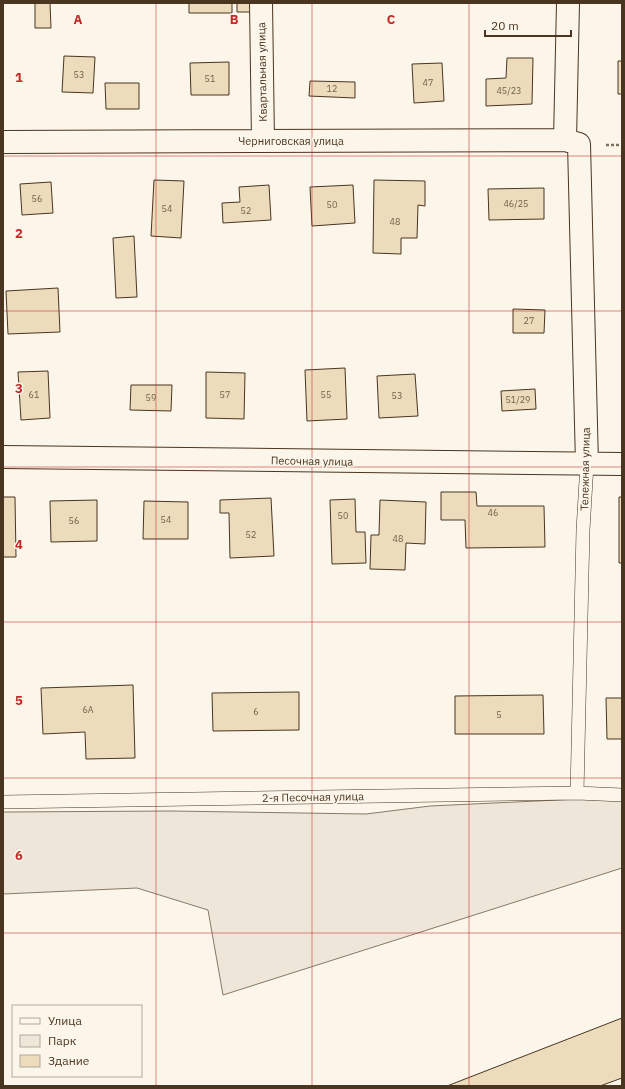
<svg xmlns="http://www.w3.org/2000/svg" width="625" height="1089" font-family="'IBM Plex Sans',sans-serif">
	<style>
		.green { fill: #ede6d9; stroke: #887966 }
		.building { fill: #ecdcbc; stroke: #4a3520 }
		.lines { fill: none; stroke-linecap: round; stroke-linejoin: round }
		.lane-casing { stroke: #4a3520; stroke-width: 14 }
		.street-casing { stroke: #4a3520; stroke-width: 24 }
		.path { stroke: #7f6f5c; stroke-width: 2.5; stroke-dasharray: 3 2; stroke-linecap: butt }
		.lane { stroke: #fbf6e9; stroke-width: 13 }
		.street { stroke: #fbf6e9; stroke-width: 22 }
		.grid { fill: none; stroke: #c62828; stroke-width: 1; stroke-opacity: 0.55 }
		.labels { text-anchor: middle; stroke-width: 3; stroke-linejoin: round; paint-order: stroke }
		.number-label { font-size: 9px; fill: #725f47 }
		.street-label { font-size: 11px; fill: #4a3520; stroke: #fbf6e9 }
		.grid-label { font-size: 13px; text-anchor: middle; font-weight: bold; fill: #c62828; stroke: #fbf6e9; stroke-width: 3; stroke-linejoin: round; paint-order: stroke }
	</style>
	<rect width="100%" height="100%" fill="#fbf6e9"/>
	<path class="green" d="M622,797v71l-399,127 -15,-85 -71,-22 -134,6v-82l168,-1 195,3 64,-8z"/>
	<path class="building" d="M35,3h15l1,25h-16z
		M189,3h43v10h-43z
		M237,3h14v9h-14z
		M64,56l31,1 -2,36 -31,-1z
		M507,58h26l-1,46 -46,2v-27l20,-1z
		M618,61h4v33h-4z
		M229,62v33h-38l-1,-32z
		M442,63l2,38 -30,2 -2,-39z
		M310,81l45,1v16l-46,-2z
		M105,83h34v26h-33z
		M154,180l30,1 -3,57 -30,-2z
		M374,180l51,1v25l-7,-1 -1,33h-16v16l-28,-1z
		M51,182l2,31 -31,2 -2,-31z
		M269,185l2,35 -48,3 -1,-20 18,-1 -1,-15z
		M353,185l2,38 -43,3 -2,-39z
		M544,188v31l-55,1 -1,-31z
		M134,236l3,61 -21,1 -3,-60z
		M58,288l2,44 -52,2 -2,-43z
		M513,309l32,1 -1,23h-31z
		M345,368l2,51 -40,2 -2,-51z
		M48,371l2,47 -29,2 -3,-48z
		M206,372l39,1 -1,46 -38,-1z
		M415,374l3,42 -39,2 -2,-42z
		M131,385h41l-1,26 -41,-1z
		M535,389l1,20 -34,2 -1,-20z
		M441,492h35l1,14h67l1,41 -79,1 -1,-28h-24z
		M3,497h12l1,60h-13z
		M619,497h3v66h-3z
		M271,498l3,58 -44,2 -1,-45h-9v-13z
		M355,499l1,33h9l1,31 -34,1 -2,-64z
		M97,500v41l-46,1 -1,-41z
		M380,500l46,2 -1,42 -19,-1 -1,27 -35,-1 1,-34h8z
		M144,501l44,1v37h-45z
		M133,685l2,73 -49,1 -1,-27 -42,2 -2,-46z
		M299,692v38l-86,1 -1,-38z
		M543,695l1,39h-89v-38z
		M606,698h16v41h-15z
		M622,1018v60l-22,8h-153z"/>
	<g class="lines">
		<defs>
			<path id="lane" d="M577,793l6,-263 4,-66
				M3,802l574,-9 45,2"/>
			<path id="street" d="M261,3l2,138
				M565,140l3,-137
				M3,142l562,-2 14,4 8,320
				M3,457l619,7"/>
		</defs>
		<use href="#lane" class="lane-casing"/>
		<use href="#street" class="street-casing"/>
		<path class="path" d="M606,145h16"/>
		<use href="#lane" class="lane"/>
		<use href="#street" class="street"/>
	</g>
	<path class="grid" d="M156,3v1083M312,3v1083M469,3v1083M3,156h619M3,311h619M3,467h619M3,622h619M3,778h619M3,933h619"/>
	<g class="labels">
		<g class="number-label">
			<text x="79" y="78">53</text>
			<text x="210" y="82">51</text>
			<text x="428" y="86">47</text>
			<text x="332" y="92">12</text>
			<text x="509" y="94">45/23</text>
			<text x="37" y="202">56</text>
			<text x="516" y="207">46/25</text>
			<text x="332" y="208">50</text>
			<text x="167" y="212">54</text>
			<text x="246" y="214">52</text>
			<text x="395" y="225">48</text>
			<text x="529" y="324">27</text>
			<text x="34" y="398">61</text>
			<text x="225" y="398">57</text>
			<text x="326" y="398">55</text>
			<text x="397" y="399">53</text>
			<text x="151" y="401">59</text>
			<text x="518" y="403">51/29</text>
			<text x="493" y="516">46</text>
			<text x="343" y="519">50</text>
			<text x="166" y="523">54</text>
			<text x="74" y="524">56</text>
			<text x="251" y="538">52</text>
			<text x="398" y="542">48</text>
			<text x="88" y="713">6А</text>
			<text x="256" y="715">6</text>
			<text x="499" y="718">5</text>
		</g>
		<g class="street-label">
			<text transform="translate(262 72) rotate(-91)" y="4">Квартальная улица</text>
			<text x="291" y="145">Черниговская улица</text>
			<text transform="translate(312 461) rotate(1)" y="4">Песочная улица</text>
			<text transform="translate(585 469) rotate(-89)" y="4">Тележная улица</text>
			<text transform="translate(313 797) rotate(-1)" y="4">2-я Песочная улица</text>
		</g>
	</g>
	<g class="grid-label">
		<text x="78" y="24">A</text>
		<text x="234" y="24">B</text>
		<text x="391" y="24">C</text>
		<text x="19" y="82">1</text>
		<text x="19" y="238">2</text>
		<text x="19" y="393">3</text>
		<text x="19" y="549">4</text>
		<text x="19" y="705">5</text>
		<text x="19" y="860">6</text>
	</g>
	<rect width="625" height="1089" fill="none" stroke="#4a3520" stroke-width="8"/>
	<rect x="12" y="1005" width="130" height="72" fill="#fbf6e9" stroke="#b4a999"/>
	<rect x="20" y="1018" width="20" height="6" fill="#fbf6e9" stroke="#b4a999"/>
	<text x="48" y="1025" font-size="12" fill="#4a3520">Улица</text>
	<rect x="20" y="1035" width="20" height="12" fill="#ede6d9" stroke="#b4a999"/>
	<text x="48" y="1045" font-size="12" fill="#4a3520">Парк</text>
	<rect x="20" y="1055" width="20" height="12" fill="#ecdcbc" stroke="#b4a999"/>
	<text x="48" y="1065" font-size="12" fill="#4a3520">Здание</text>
	<path d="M485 30v6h86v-6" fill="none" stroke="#4a3520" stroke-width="2"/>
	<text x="491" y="30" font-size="12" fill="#4a3520" stroke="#fbf6e9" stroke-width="3" paint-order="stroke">20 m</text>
</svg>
